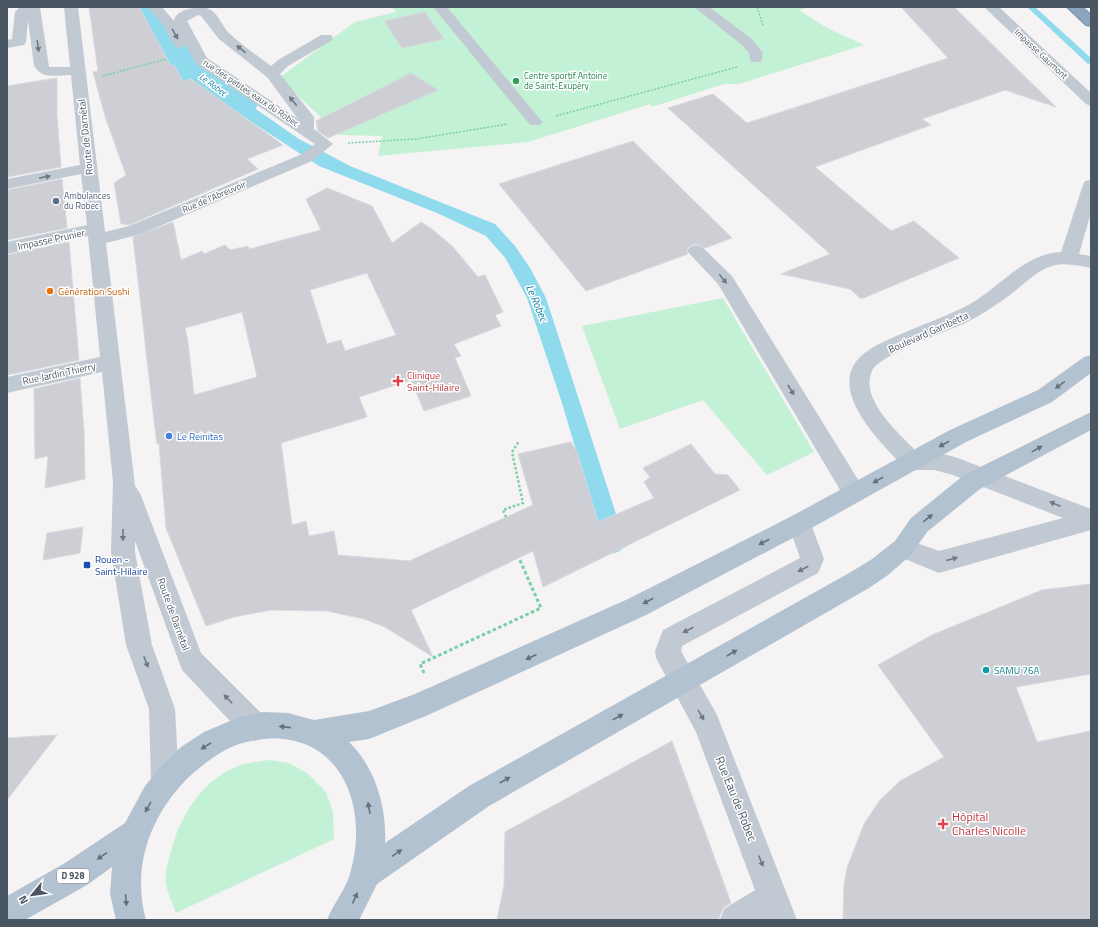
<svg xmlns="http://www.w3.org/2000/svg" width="1098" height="927" font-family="'Titillium Web',sans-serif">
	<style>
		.green { fill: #c3f1d5 }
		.water { fill: #90daee }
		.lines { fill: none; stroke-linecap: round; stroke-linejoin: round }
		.river { fill: #90daee; fill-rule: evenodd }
		.building { fill: #cdcfd5; stroke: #d7d9de; fill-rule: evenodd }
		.highway-casing { stroke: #7690ad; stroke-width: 2 }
		.path-far2 { stroke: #7ad0a6; stroke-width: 1.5; stroke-dasharray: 2 1.5; stroke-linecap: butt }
		.path-far1 { stroke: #7ad0a6; stroke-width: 2.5; stroke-dasharray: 2.5 2; stroke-linecap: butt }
		.path { stroke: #7ad0a6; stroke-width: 3; stroke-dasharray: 3.5 2.5; stroke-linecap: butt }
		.minor { fill: #c1cad2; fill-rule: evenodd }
		.major { fill: #b3c2d1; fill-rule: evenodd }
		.highway { fill: #8ba5c1; fill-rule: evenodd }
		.oneway { fill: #6e7983 }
		.oneway2 { fill: #64717d }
		.leisure-dot { fill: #2e9e5b; stroke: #fff; stroke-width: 1.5 }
		.service-dot { fill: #5c6f8a; stroke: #fff; stroke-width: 1.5 }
		.food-dot { fill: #e8710a; stroke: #fff; stroke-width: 1.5 }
		.health-dot { fill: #e0444e; stroke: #fff; stroke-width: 1.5 }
		.shop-dot { fill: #3f7fe0; stroke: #fff; stroke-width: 1.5 }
		.transit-dot { fill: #1a4fb4; stroke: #fff; stroke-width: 1.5 }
		.culture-dot { fill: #0f9aa8; stroke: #fff; stroke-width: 1.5 }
		.labels { text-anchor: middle; stroke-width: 3; stroke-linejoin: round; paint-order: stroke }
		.far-street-label { font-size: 9px; fill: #4a5661; stroke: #fff }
		.far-leisure-label { font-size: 9px; fill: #27864d; stroke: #fff; text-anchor: start }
		.far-water-label { font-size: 9px; font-style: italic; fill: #0c7c9b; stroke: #fff }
		.far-service-label { font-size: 9px; fill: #4e5e75; stroke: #fff; text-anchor: start }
		.shield { fill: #fff; stroke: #808990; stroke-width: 1 }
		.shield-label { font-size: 9px; font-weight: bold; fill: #4a5661 }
		.street-label { font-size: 10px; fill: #4a5661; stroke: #fff }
		.food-label { font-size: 10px; fill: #c56008; stroke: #fff; text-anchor: start }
		.health-label { font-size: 10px; fill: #be3a42; stroke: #fff; text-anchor: start }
		.shop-label { font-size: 10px; fill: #366cbe; stroke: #fff; text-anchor: start }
		.transit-label { font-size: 10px; fill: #164399; stroke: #fff; text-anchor: start }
		.culture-label { font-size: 10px; fill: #0d838f; stroke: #fff; text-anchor: start }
		.water-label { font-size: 11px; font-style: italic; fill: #0c7c9b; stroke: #fff }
		.near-street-label { font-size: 12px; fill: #4a5661; stroke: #fff }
		.near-health-label { font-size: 12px; fill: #be3a42; stroke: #fff; text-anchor: start }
	</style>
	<rect width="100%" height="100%" fill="#f5f3f3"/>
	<path class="green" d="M391,7h417l-9,3 28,18 37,17 -125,39h-15l-72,23 -2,-3 -122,38 -150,14 4,-20 -42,-1 -61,-57 76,-56 41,-10z
		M723,298l91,154 -47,23 -64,-75 -83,29 -38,-103z
		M269,760l20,3 18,10 19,19 7,20 1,27 -158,74c-3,-9 -9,-20 -10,-29 -2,-11 3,-25 6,-36 10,-37 34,-72 72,-84 8,-2 17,-3 25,-4z"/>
	<path class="water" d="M138,7h11l16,19 14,27 -11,3 -17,-28 -8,-9z
		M1027,7h8l56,51v5l-3,1z
		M184,55l10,11 105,73 51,27 145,58 20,22 15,22 16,30 70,216 12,31 -10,7 -11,3 -45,-152 -35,-105 -21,-39 -20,-23 -49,-23 -118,-47 -69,-45 -59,-42 -21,-20z"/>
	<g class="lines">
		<path class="river" d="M128,7h34l31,46 61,42 5,8 -5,8 -14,4 -14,-4 -59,-42z"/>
	</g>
	<path class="building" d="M89,7h50l32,59 3,-1 9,16 8,-2 92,66 -36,14 11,10 -129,56 -8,-1 -7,-41 12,-8 -21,-59 -12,-44 5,-1z
		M901,7h53l102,100 -51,-17 -83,29 9,6 -116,42 76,64 23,-10 45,37 -98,41 -11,-10 -69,-15 49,-20 -162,-146 45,-14 34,29 201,-65z
		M425,12l19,27 -42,9 -18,-27z
		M411,73l27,17 -110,48 -10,-7 -2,-10z
		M57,78v37l4,52 -54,10v-91z
		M633,141l99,97 -27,10 -9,-4 -6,2 -4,5 2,3 -102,37 -87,-107z
		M62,179l5,49 -60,12v-50z
		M327,188l45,18 20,37 29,-21 12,8 20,17 25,30 7,-2 18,37 -8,3 6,11 -47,18 7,12 -6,2 16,38 -47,15 -13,-31 -52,17 8,20 -86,26 11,82 14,-4 3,15 25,-5 4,24 71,6 124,-56 -15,-51 53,-12 6,10 21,70 56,-24 -10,-16 6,-5 -7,-9 48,-24 24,30 13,1 12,15 -197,97 -10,-36 -122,59 22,47 -48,-30 -21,-8 -37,-8 -56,-1 -37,7 -28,9 -40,-98 -7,-85 -2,1 -2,-15 -22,-192 40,-15 8,38 21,-9 2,3 21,-9 5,5 18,-4 1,3 72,-19 -15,-31zM367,273l29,62 -51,16 -4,-11 -14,4 -17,-54zM242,312l15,65 -63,18 -6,-53 -3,-14z
		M69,242l10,118 -72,15v-120z
		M80,378l4,54 1,47 -40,9 3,-32 -13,3 -1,-70z
		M83,527l-3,26 -37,7 4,-27z
		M1091,584v90l-75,13 21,55 54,-11v189h-248l1,-35 3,-17 17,-44 16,-24 20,-19 44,-24 -66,-92 54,-30 110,-45z
		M57,735l-50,65v-62z
		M672,741l59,162 -8,5 -4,10 -3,2h-219l7,-35 1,-53z"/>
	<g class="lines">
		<defs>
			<path id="highway" d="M1067,7h15l9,8v11l-5,-1z"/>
		</defs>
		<use href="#highway" class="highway-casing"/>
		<path class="path-far2" d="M757,7l6,18
			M103,76l63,-17
			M556,116l181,-49
			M348,143l68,-4 92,-15"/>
		<path class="path-far1" d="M506,517l-3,-7 20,-7 -11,-51 7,-11"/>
		<path class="path" d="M424,673l-4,-9 121,-56 -22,-50"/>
		<path class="minor" d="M20,7h20l9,60h21l-6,-60h14l27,225 24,-6 171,-71 15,-11 -119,-80 -10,-19 -6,3 -5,-1 -12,-22 -15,-18h14l12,14c1,-12 27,-17 37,-11 8,5 12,18 19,24 13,12 28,22 41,32l7,-6 43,-25h10l2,3 -2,3 -43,25 -8,8 34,43v12l19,15 -21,17 -171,73 -35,9 29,243 5,7 61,160 64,64 4,10 -4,10 -10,4 -10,-4 -63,-67 -47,-129v11l17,93 23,64 4,72 -4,10 -10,4 -10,-4 -4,-10 -2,-72 -23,-64 -15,-93 2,-70 -11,-110 -95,21v-16l93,-20 -12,-121 -81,18v-12l80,-17 -6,-51 -74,15v-10l73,-14 -9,-90c-15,0 -28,5 -37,-9l-6,-46 -2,22 -2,3 -17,3v-8l5,-1 3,-27zM198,15l3,1 18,23 48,38 31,42 -91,-61 -20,-37z
			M433,7h14l93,112 3,3 -3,3h-10z
			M694,7h15l43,32 11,14 -2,9h-10l-2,-9 -7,-8z
			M984,7h15l92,86v13l-5,-2z
			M1091,180v33l-12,41 12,2v12c-12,-2 -27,-6 -39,-2 -14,4 -26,16 -37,25 -17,13 -33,24 -52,33 -18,8 -84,31 -91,47 -13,29 28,63 45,81h17l21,5 136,52v21l-152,43 -44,-18 -4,-7 4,-7 8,-3 36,13 124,-33 -110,-43 -19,-5h-22l-8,-3c-22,-23 -78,-76 -44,-110 13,-12 32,-19 48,-26 21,-9 42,-16 62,-27 30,-17 54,-50 91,-52l22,-67 2,-4z
			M696,245l6,2 30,29 130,210 3,7 -3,7 -8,2 -8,-2 -128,-216 -31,-33 3,-4z
			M800,513l8,3 16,43 -6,14 -136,73 -1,5 36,64 80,205h-30l-1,-2 -3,2h-43l4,-11 31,-19 -59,-158 -40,-74 -1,-7 8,-21 137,-72 -12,-35 4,-7z"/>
		<path class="major" d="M1091,355v18l-39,29 -86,40 -158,88 -162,85 -218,100 -59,24 -20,3c26,25 38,65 36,101l84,-57 382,-214 21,-13 23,-18 16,-23 53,-43 127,-63v18l-111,59 -53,43 -16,23 -23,20 -19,13 -380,218 -112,78 -18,36h-32c6,-16 18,-29 23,-46 23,-79 -20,-157 -111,-130 -18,6 -34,19 -48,31 -40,38 -60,91 -45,145h-30l-6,-26 2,-27 -25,18 -62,35h-18v-24l58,-33 60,-40 20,-37 17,-21 19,-18 23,-15 33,-14 26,-6 25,1 26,7 55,-9 46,-17 213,-95 164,-83 158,-86 88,-40 46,-33z"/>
		<use href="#highway" class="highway"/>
	</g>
	<defs><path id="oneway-solid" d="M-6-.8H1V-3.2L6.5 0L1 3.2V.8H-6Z"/></defs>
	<g class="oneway">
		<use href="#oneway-solid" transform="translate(175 34) rotate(60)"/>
		<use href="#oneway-solid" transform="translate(38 46) rotate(82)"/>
		<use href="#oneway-solid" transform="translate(241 49) rotate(-141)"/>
		<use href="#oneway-solid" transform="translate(293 101) rotate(-129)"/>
		<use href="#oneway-solid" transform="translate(45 177) rotate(-11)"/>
		<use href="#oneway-solid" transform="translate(723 279) rotate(51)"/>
		<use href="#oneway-solid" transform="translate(791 390) rotate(59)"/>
		<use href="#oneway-solid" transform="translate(1055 504) rotate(-158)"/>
		<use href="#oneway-solid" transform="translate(123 535) rotate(91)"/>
		<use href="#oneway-solid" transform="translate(952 559) rotate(-15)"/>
		<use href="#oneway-solid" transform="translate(803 569) rotate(152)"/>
		<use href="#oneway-solid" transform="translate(688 630) rotate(152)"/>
		<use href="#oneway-solid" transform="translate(146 662) rotate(69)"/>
		<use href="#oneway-solid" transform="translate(228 699) rotate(-134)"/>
		<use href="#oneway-solid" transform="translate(701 715) rotate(60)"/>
		<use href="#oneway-solid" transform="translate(761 861) rotate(68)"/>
	</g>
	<g class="oneway2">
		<use href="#oneway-solid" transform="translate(1060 385) rotate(144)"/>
		<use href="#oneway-solid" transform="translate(944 444) rotate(151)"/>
		<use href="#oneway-solid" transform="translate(1037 449) rotate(-29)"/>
		<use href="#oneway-solid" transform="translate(878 480) rotate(151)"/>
		<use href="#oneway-solid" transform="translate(928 518) rotate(-39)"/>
		<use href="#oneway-solid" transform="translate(764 542) rotate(153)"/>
		<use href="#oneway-solid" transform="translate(648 601) rotate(152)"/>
		<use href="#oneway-solid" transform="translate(732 653) rotate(-30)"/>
		<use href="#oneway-solid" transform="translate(531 657) rotate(156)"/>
		<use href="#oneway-solid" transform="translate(618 717) rotate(-29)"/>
		<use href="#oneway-solid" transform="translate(285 727) rotate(-174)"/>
		<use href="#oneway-solid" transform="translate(206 746) rotate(148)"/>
		<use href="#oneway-solid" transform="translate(505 780) rotate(-30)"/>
		<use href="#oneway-solid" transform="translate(148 807) rotate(120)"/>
		<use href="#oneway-solid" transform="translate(369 808) rotate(-100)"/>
		<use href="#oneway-solid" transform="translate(397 853) rotate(-34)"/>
		<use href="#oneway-solid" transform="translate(102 856) rotate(145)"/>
		<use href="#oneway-solid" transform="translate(355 898) rotate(-65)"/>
		<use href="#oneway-solid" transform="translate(126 900) rotate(85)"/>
	</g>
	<circle class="leisure-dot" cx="516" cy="81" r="4"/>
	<circle class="service-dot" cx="56" cy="201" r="4"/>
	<circle class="food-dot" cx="50" cy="291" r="4"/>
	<g class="health-dot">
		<path d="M396 375h4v4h4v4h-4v4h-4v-4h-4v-4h4z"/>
		<path d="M941 818h4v4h4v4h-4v4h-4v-4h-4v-4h4z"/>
	</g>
	<circle class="shop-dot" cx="169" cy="436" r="4"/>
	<rect class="transit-dot" x="83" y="561" width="8" height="8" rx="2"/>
	<circle class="culture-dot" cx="986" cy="670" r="4"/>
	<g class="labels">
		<g class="far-street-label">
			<text transform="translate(1041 54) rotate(43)" y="3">Impasse Gaumont</text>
			<text transform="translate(251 93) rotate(34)" y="3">rue des petites eaux du Robec</text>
			<text transform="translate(214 197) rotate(-23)" y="3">Rue de l'Abreuvoir</text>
		</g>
		<g class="far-leisure-label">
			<text x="524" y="79">Centre sportif Antoine<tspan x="524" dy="10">de Saint-Exupéry</tspan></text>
		</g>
		<g class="far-water-label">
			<text transform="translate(213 85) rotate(36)" y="3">Le Robec</text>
		</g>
		<g class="far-service-label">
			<text x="64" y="199">Ambulances<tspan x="64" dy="10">du Robec</tspan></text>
		</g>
		<rect class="shield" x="57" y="869" width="32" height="14" rx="3"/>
		<g class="shield-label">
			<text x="73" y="879">D 928</text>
		</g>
		<g class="street-label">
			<text transform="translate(85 137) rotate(-96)" y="4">Route de Darnétal</text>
			<text transform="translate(51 239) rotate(-12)" y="4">Impasse Prunier</text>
			<text transform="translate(928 332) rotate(-24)" y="4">Boulevard Gambetta</text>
			<text transform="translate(59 373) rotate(-12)" y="4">Rue Jardin Thierry</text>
			<text transform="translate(174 614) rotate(70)" y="4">Route de Darnétal</text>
		</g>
		<g class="food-label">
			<text x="58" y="295">Génération Sushi</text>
		</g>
		<g class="health-label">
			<text x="407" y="379">Clinique<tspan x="407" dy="12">Saint-Hilaire</tspan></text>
		</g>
		<g class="shop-label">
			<text x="177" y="440">Le Reinitas</text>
		</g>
		<g class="transit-label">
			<text x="95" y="563">Rouen -<tspan x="95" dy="12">Saint-Hilaire</tspan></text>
		</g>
		<g class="culture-label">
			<text x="994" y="674">SAMU 76A</text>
		</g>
		<g class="water-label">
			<text transform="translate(537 303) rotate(67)" y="4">Le Robec</text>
		</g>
		<g class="near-street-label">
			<text transform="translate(736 799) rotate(68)" y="4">Rue Eau de Robec</text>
		</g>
		<g class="near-health-label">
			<text x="952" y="821">Hôpital<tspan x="952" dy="14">Charles Nicolle</tspan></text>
		</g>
	</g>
	<rect width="1098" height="927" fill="none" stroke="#4a5661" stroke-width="16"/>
	<g transform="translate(32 895) rotate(241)" stroke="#ffffff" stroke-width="3" paint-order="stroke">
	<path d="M0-3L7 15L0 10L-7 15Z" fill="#4a5661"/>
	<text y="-6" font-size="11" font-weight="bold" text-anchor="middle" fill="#4a5661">N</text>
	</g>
</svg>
